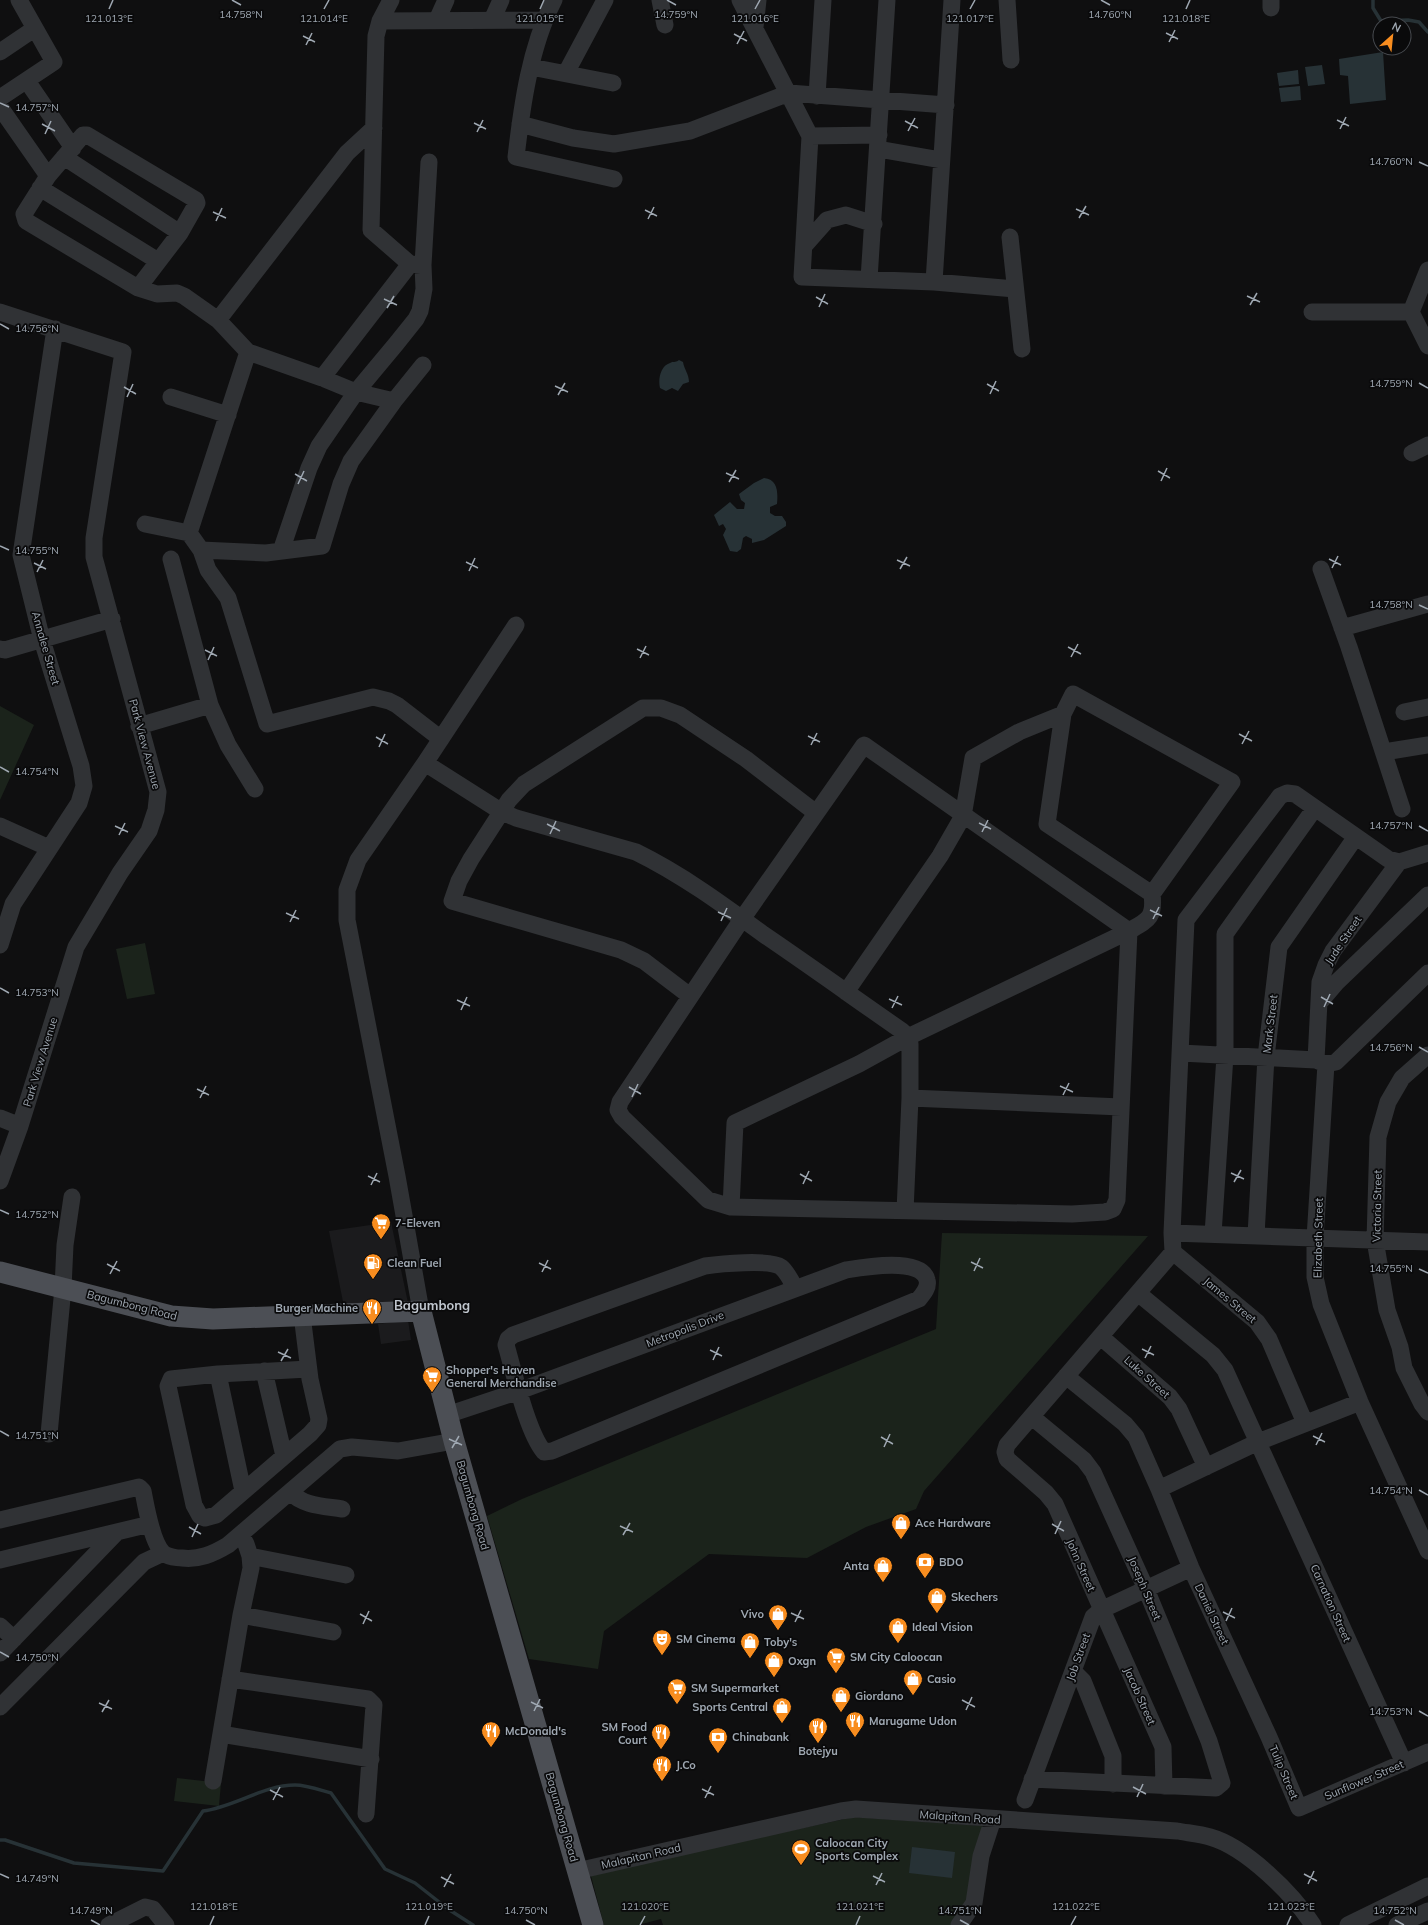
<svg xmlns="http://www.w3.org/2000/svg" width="1428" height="1925" font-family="Mulish,sans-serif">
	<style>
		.built { fill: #1b1b1d }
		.green { fill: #1b231b }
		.water { fill: #273236 }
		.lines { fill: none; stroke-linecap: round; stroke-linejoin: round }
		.stream { stroke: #273236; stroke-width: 3.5 }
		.minor { stroke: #303235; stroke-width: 17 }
		.major { stroke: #4c4f55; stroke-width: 21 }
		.ticks { fill: none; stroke: #9fa8b2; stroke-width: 1.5 }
		.labels { text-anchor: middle; stroke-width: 3.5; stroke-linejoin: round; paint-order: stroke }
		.street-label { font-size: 11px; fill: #9fa8b2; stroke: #0a0a0b }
		.poi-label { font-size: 11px; font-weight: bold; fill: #9fa8b2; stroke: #0a0a0b; text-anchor: start }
		.quarter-label { font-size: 13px; font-weight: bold; fill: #c0c6ce; stroke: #0a0a0b }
		.ticks-label { font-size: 10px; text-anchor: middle; fill: #9fa8b2; stroke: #0a0a0b; stroke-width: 3.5; stroke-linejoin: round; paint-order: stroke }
	</style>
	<rect width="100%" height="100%" fill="#0f0f10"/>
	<path class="built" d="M391,1222l17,81 -64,4 -15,-76z
		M408,1320l3,20 -30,4 -3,-20z"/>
	<path class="green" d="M0,706l34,19 -34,75z
		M145,943l10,51 -28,5 -11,-50z
		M942,1233l206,3 -224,255 -8,18 -50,18 -59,31 -98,-4 -105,77 -6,38 -69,-10 -42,-143 35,-17 414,-170z
		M177,1778l44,5 -2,23 -45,-5z
		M854,1817l129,9 -13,69 -17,30h-290l-2,-6 -23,6h-34l-13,-49 96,-23z"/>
	<path class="water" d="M1383,52l3,48 -36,4 -2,-28 -8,-1 -1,-16z
		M1322,65l3,19 -17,2 -3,-19z
		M1298,70l1,14 -20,2 -2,-13z
		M1300,86l1,14 -20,2 -2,-14z
		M679,360l4,2c1,7 6,12 6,20l-6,2 -5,7 -6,-3 -6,3 -6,-3c-2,-8 0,-22 10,-25 3,-2 5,0 9,-3z
		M764,478c14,1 14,15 13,26l-7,3v6l5,3h7l4,6v4l-22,14 -12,3v-4l-6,-3 -3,2 -2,11 -4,3 -7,-1 -7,-16 3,-6 -3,-5 -4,2 -5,-11 16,-13 7,7h7l1,-6 -4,-3 -2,-6 15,-11z
		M912,1847l43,5 -3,26 -43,-5z"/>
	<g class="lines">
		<path class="stream" d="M1373,0v8l8,13 27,-1 11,2 9,10
			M0,1840h5l69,23 89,8 40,-60c31,-4 61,-26 92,-26 11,0 25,5 36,8l54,76 30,14 33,26 25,16"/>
		<path class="minor" d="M391,0l-11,21 -4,15 -5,194 39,34
			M554,0c-24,47 -32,105 -38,157l98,22
			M660,0l5,25
			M740,0l70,136 -8,141 132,5 81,7
			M1007,0l4,60
			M1271,0v8
			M437,20l9,-20
			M492,20l9,-20
			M380,21l164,-1
			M755,27l3,-27
			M0,52l34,-23
			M531,67l82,16
			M566,73l39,-73
			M27,81l46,67
			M817,96l6,-96
			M0,98l54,-36 -35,-62
			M0,107l48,69
			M520,124l53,14 41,6 76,-13 99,-38 157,12
			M810,136l69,-1
			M878,149l63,11
			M64,157l116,76
			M40,188l118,73
			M1010,237l12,112
			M804,246l23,-26 19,-5 28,9
			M869,279l18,-279
			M934,282l18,-282
			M138,288l42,-55 17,-30 -1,-3 -109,-65h-4l-35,41 -24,38 2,7 112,67 19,6 20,-1 7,3 34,24 30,32 74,26 34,14 38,9
			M0,312l123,40 -29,186v19l64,235 -2,18 -7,21 -29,42 -44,74 -56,179 -20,55
			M1312,312h99
			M1411,312l17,-42
			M1411,312l17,34
			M218,320l129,-167 27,-25
			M322,378l88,-114 11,1
			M171,397l57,18
			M1412,453l16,-8
			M145,524l44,9 12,17 7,20 20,28 39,126 106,-27 16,4 8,4 44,34
			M189,533l59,-181
			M201,550l65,3 56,-7 19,-62 10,-23 43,-60 29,-36
			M281,551l28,-83 10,-22 37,-54 40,-48 20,-25 4,-8 4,-22 -1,-24 6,-103
			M171,559l39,146 18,40 27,44
			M1321,569l28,78 53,162
			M1342,628l86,-24
			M0,649l5,1 107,-31
			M1404,712l24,-5
			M139,726l71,-21
			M864,745l265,186 -12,269 -4,9 -8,3 -33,2 -341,-7 -23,-7 -86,-83 -4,-7 2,-8 122,-183z
			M1384,752l44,-7
			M425,763l77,49 14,6 120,34c45,22 86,52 127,82 47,32 93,65 139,97l6,6 2,7v54l-5,113
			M0,826l49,22
			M0,945l13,-41 66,-101 5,-17 -3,-20 -39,-126 -21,-85 34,-226
			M846,992l94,-136 23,-40 10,-58 46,-26 44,-18
			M690,996l-46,-35 -23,-11 -169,-49 7,-20 12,-22 38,-59 15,-16 119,-76h18l19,7 66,44 70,54
			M1320,1002l17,-20 91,-87
			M1181,1053l135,7 10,4
			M1428,1055l-26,23 -14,24 -10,35 -3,103 12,70 13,37 4,21 18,36 6,8
			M1316,1060l4,-78 6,-17 7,-14 66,-89 29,-9
			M1326,1064l-11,174v39l6,27 39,98 68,149
			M1326,1064l10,-2 92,-89
			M910,1098l211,9
			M0,1118l20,8
			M731,1207l4,-84 124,-59 49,-27 221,-106c19,-11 26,-13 23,-37l80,-112 -159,-88 -10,20 -16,110 105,70
			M1172,1233l256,9
			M1213,1234l12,-178v-122l90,-126
			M1256,1235l10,-178 13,-110 76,-109
			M1173,1252l84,70 12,17 36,84
			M1139,1294l74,61 12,15 179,393
			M421,1311l-24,-135 -50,-256v-30l11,-30 67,-97 91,-138
			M302,1315l8,64 9,40 -1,6 -8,9 -94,81 -11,3 -5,-2 -6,-11 -26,-119 3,-7 47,-5 90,-5
			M1101,1337l69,60 9,12 27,58
			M264,1371l20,85
			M218,1374l25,117
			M1066,1376l59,48 11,13 23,52 32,79 78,169 30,71 129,-56
			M447,1415l72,-24 327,-121c18,-3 76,-13 81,10 2,7 -3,13 -8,19l-367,152 -8,1c-17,-20 -30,-80 -38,-107l2,-6 5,-4 192,-69c14,-2 65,-7 76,1 6,5 10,13 14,21
			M1032,1417l52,43 9,12 53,117 63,152 13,42 -6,5 -184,-9
			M49,1434l14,-146 2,-43 7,-48
			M1159,1489l99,-47 102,-40
			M290,1492c13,14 34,14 52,17
			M0,1520l139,-33 4,4c3,15 9,53 21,63 6,3 12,4 18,4 17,2 31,-4 46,-13l112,-96 12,-2 46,4 56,-10
			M250,1556l96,19
			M0,1560l150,-36
			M241,1615l92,17
			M0,1626l14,13
			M0,1653l116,-120
			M1073,1671l10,10 30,75v28
			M230,1679l138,20 6,6 -8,109
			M0,1707l144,-145 19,-9
			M221,1734l150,25
			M213,1781l28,-166 10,-47 -1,-12 -4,-12 -5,-9
			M1164,1786l-1,-39 -108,-243 -9,-11 -39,-34 -2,-7 2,-7 166,-193 -1,-19 14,-313 94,-124 7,-3 8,1 93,65 11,3
			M1025,1800l68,-183 8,-7 90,-42
			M577,1871l264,-60 15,-2 321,22c11,2 23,3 33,6 36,10 83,57 103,88
			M109,1925l36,-18 8,2 13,16
			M959,1925l15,-22 7,-47 12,-37
			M1348,1925l80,-39
			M1397,1925l31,-14"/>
		<path class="major" d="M0,1272l171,44 42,3 208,-8 33,130 139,484"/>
	</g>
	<path class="ticks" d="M232,0l9,5M667,0l9,5M1101,0l9,5M109,9l4,-9M324,9l5,-9M540,9l4,-9M755,9l5,-9M970,9l5,-9M1186,9l4,-9M1166,33l12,6M734,34l13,7M303,36l12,6M1169,42l6,-12M737,44l7,-13M306,45l6,-12M0,103l9,4M1337,120l12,6M905,121l13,7M474,123l12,6M42,124l13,7M1340,129l6,-12M908,131l7,-13M477,132l6,-12M45,134l6,-13M1419,162l9,4M1076,209l13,6M645,210l12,6M213,212l13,6M1079,218l7,-12M648,219l6,-12M216,221l6,-13M1247,296l13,6M816,297l12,7M384,299l13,6M1250,305l7,-12M819,307l6,-13M387,308l7,-12M0,324l9,5M1419,383l9,5M987,384l12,7M555,386l13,6M124,387l12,7M990,394l6,-13M558,395l7,-12M127,397l6,-13M1158,471l12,7M726,473l13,6M295,474l12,7M1161,481l6,-13M729,482l7,-12M298,484l6,-13M0,546l9,4M1329,559l12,6M897,560l13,6M466,562l12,6M34,563l12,6M1332,568l6,-12M900,569l7,-12M469,571l6,-13M37,572l6,-12M1419,605l9,4M1068,647l13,7M637,649l12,6M205,650l12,6M1071,657l7,-13M640,658l6,-12M208,660l6,-13M1239,734l13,7M808,736l12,6M376,737l12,7M1242,744l7,-13M811,745l6,-12M379,747l6,-13M0,767l9,5M979,823l12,6M547,824l13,7M115,826l13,6M1419,826l9,5M982,832l6,-12M550,834l6,-13M119,835l6,-12M1150,910l12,6M718,912l13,6M286,913l13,6M1153,919l6,-12M721,921l6,-13M290,922l6,-12M0,988l9,5M1321,997l12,7M889,999l13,6M457,1000l13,6M1324,1007l6,-13M892,1008l6,-12M461,1010l6,-13M1419,1047l9,5M1060,1086l13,6M629,1087l12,7M197,1089l12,6M1063,1095l6,-12M632,1097l6,-13M200,1098l6,-12M1231,1173l13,6M800,1174l12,7M368,1176l12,6M1234,1182l7,-12M803,1184l6,-13M371,1185l6,-12M0,1210l9,4M971,1262l12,6M539,1263l12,6M107,1264l13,7M1419,1269l9,4M974,1271l6,-13M542,1272l6,-12M110,1274l7,-13M1142,1349l12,6M710,1350l12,6M278,1352l13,6M1145,1358l6,-12M713,1360l6,-13M281,1361l7,-12M0,1431l9,5M1313,1436l12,6M881,1437l12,7M449,1439l13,6M1316,1445l6,-12M884,1447l6,-13M452,1448l7,-12M1419,1490l9,5M1052,1524l12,7M620,1526l13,6M189,1527l12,7M1055,1534l6,-13M623,1535l7,-12M192,1537l6,-13M1223,1612l12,6M791,1613l13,6M360,1614l12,7M1226,1621l6,-13M795,1622l6,-12M363,1624l6,-13M0,1652l9,5M962,1700l13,7M531,1702l12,6M99,1703l13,6M966,1710l6,-13M534,1711l6,-12M1419,1711l9,5M102,1712l7,-12M1133,1787l13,7M702,1789l12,6M270,1790l13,7M1137,1797l6,-13M705,1798l6,-12M273,1800l7,-13M0,1874l9,4M1304,1874l13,7M873,1876l12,6M441,1877l13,7M1308,1884l6,-13M876,1885l6,-12M444,1887l7,-13M91,1920l9,5M526,1920l9,5M960,1920l9,5M1395,1920l9,5M210,1925l4,-9M425,1925l4,-9M640,1925l5,-9M856,1925l4,-9M1071,1925l5,-9M1287,1925l4,-9"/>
	<defs>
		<symbol id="supermarket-pin" viewBox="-11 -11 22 30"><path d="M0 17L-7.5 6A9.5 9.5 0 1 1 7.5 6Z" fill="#f88d1f" stroke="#0a0a0b"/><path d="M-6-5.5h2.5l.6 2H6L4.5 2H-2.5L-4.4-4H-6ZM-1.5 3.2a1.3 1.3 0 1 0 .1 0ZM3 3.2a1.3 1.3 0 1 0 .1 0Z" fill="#fff"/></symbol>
		<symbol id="fuel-pin" viewBox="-11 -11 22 30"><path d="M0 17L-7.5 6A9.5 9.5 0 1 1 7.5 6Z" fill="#f88d1f" stroke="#0a0a0b"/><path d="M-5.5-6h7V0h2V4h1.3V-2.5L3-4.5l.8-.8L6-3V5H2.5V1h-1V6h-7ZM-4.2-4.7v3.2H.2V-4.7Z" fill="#fff"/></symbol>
		<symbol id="restaurant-pin" viewBox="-11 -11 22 30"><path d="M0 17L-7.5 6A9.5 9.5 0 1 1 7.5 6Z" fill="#f88d1f" stroke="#0a0a0b"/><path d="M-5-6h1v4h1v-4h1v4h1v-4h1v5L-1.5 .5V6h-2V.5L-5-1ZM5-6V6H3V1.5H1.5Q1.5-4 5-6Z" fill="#fff"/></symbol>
		<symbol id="shop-pin" viewBox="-11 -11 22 30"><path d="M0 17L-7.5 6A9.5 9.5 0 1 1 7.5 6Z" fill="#f88d1f" stroke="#0a0a0b"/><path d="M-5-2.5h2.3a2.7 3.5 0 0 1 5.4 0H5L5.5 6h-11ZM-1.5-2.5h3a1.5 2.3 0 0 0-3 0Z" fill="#fff"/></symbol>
		<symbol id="bank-pin" viewBox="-11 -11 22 30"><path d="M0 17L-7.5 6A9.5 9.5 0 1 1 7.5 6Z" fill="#f88d1f" stroke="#0a0a0b"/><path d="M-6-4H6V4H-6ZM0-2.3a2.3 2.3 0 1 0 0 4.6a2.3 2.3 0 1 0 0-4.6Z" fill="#fff"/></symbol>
		<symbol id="theatre-pin" viewBox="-11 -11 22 30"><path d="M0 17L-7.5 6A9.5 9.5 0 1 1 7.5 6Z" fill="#f88d1f" stroke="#0a0a0b"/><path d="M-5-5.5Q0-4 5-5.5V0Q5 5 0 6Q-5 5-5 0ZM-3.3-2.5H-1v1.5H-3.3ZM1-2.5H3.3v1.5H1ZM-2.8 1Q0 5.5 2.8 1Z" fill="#fff"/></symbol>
		<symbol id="stadium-pin" viewBox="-11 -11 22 30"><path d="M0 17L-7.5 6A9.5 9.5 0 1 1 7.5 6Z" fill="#f88d1f" stroke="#0a0a0b"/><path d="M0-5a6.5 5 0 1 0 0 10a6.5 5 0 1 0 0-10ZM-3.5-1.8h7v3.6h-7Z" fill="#fff"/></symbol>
	</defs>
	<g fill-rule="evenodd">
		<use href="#supermarket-pin" x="370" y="1212" width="22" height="30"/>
		<use href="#fuel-pin" x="362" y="1252" width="22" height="30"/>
		<use href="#restaurant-pin" x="361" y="1297" width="22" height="30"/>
		<use href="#supermarket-pin" x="421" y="1365" width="22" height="30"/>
		<use href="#shop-pin" x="890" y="1512" width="22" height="30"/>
		<use href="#bank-pin" x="914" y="1551" width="22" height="30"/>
		<use href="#shop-pin" x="872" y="1555" width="22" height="30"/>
		<use href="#shop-pin" x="926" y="1586" width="22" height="30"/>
		<use href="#shop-pin" x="767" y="1603" width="22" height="30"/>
		<use href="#shop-pin" x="887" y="1616" width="22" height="30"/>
		<use href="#theatre-pin" x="651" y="1628" width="22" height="30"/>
		<use href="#shop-pin" x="739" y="1631" width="22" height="30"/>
		<use href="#supermarket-pin" x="825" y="1646" width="22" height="30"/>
		<use href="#shop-pin" x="763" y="1650" width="22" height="30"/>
		<use href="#shop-pin" x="902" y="1668" width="22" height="30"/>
		<use href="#supermarket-pin" x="666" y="1677" width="22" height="30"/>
		<use href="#shop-pin" x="830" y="1685" width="22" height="30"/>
		<use href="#shop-pin" x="771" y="1696" width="22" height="30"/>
		<use href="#restaurant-pin" x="844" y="1710" width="22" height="30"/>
		<use href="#restaurant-pin" x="807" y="1716" width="22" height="30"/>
		<use href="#restaurant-pin" x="480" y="1720" width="22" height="30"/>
		<use href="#restaurant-pin" x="650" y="1722" width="22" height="30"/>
		<use href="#bank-pin" x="707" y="1726" width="22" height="30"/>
		<use href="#restaurant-pin" x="651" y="1754" width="22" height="30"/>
		<use href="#stadium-pin" x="790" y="1838" width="22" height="30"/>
	</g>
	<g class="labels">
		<g class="street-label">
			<text transform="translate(46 648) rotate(74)" y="4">Annalee Street</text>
			<text transform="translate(145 744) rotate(75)" y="4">Park View Avenue</text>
			<text transform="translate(1343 940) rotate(-56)" y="4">Jude Street</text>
			<text transform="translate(1270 1024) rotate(-83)" y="4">Mark Street</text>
			<text transform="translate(40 1062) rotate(-73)" y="4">Park View Avenue</text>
			<text transform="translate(1377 1206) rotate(-89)" y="4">Victoria Street</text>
			<text transform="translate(1318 1238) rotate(-89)" y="4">Elizabeth Street</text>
			<text transform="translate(1230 1300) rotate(40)" y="4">James Street</text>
			<text transform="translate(132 1305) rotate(14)" y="4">Bagumbong Road</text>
			<text transform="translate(685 1329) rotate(-21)" y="4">Metropolis Drive</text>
			<text transform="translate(1147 1377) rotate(42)" y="4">Luke Street</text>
			<text transform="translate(473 1505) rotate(74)" y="4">Bagumbong Road</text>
			<text transform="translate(1081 1565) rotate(66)" y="4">John Street</text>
			<text transform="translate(1145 1588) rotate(67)" y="4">Joseph Street</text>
			<text transform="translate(1331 1603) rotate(66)" y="4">Carnation Street</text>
			<text transform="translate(1212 1614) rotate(65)" y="4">Daniel Street</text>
			<text transform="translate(1078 1657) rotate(-70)" y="4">Job Street</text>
			<text transform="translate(1140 1696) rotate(66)" y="4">Jacob Street</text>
			<text transform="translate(1284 1772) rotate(67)" y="4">Tulip Street</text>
			<text transform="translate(1364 1780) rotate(-23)" y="4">Sunflower Street</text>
			<text transform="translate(562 1817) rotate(74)" y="4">Bagumbong Road</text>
			<text transform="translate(960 1817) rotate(4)" y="4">Malapitan Road</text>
			<text transform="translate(641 1856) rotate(-13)" y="4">Malapitan Road</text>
		</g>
		<g class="poi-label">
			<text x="395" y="1227">7-Eleven</text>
			<text x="387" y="1267">Clean Fuel</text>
			<text x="358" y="1312" text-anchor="end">Burger Machine</text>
			<text x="446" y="1374">Shopper's Haven<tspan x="446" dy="13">General Merchandise</tspan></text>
			<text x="915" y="1527">Ace Hardware</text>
			<text x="939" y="1566">BDO</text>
			<text x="869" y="1570" text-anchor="end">Anta</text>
			<text x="951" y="1601">Skechers</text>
			<text x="764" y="1618" text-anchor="end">Vivo</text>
			<text x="912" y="1631">Ideal Vision</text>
			<text x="676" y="1643">SM Cinema</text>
			<text x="764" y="1646">Toby's</text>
			<text x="850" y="1661">SM City Caloocan</text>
			<text x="788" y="1665">Oxgn</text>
			<text x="927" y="1683">Casio</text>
			<text x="691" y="1692">SM Supermarket</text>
			<text x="855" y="1700">Giordano</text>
			<text x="768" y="1711" text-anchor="end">Sports Central</text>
			<text x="869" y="1725">Marugame Udon</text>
			<text x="647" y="1731" text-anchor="end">SM Food<tspan x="647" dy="13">Court</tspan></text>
			<text x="505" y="1735">McDonald's</text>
			<text x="732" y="1741">Chinabank</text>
			<text x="818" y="1755" text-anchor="middle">Botejyu</text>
			<text x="676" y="1769">J.Co</text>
			<text x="815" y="1847">Caloocan City<tspan x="815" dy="13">Sports Complex</tspan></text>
		</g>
		<g class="quarter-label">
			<text x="432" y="1310">Bagumbong</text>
		</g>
	</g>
	<g class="ticks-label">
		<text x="241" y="18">14.758°N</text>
		<text x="676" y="18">14.759°N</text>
		<text x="1110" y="18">14.760°N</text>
		<text x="109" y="22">121.013°E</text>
		<text x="324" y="22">121.014°E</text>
		<text x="540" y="22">121.015°E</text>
		<text x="755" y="22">121.016°E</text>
		<text x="970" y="22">121.017°E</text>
		<text x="1186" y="22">121.018°E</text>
		<text x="37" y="111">14.757°N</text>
		<text x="1391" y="165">14.760°N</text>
		<text x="37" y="332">14.756°N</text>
		<text x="1391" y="387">14.759°N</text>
		<text x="37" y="554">14.755°N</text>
		<text x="1391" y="608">14.758°N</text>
		<text x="37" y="775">14.754°N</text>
		<text x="1391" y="829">14.757°N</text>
		<text x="37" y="996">14.753°N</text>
		<text x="1391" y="1051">14.756°N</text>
		<text x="37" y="1218">14.752°N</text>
		<text x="1391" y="1272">14.755°N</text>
		<text x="37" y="1439">14.751°N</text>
		<text x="1391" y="1494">14.754°N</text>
		<text x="37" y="1661">14.750°N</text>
		<text x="1391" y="1715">14.753°N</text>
		<text x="37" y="1882">14.749°N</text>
		<text x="214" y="1910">121.018°E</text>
		<text x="429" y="1910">121.019°E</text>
		<text x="645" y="1910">121.020°E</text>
		<text x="860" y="1910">121.021°E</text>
		<text x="1076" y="1910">121.022°E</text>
		<text x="1291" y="1910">121.023°E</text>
		<text x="91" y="1914">14.749°N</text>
		<text x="526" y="1914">14.750°N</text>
		<text x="960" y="1914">14.751°N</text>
		<text x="1395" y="1914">14.752°N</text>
	</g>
	<g transform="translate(1392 36) rotate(27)"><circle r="19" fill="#0a0a0b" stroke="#46494e"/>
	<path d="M0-3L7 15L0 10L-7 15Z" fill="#f88d1f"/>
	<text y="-6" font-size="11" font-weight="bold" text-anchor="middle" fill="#9fa8b2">N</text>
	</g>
</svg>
